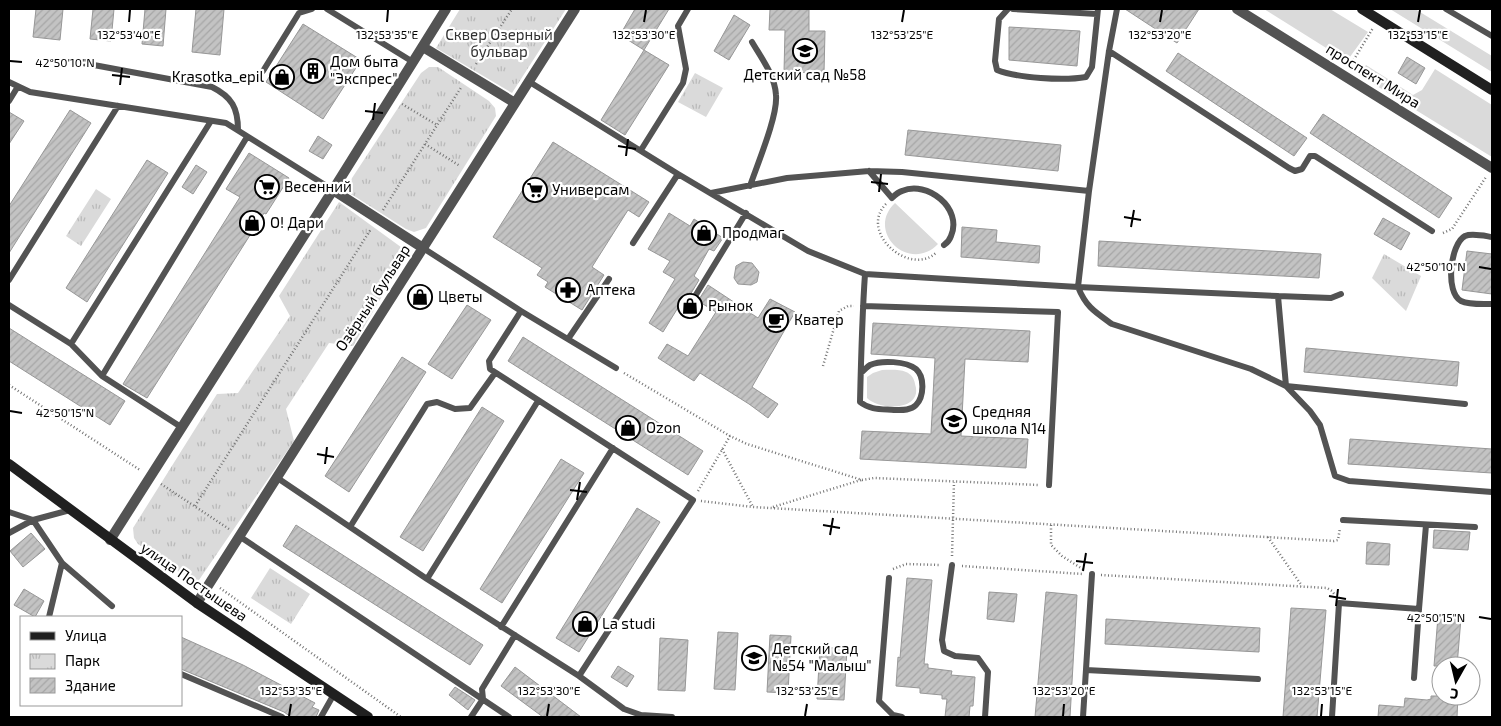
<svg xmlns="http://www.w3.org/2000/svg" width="1501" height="726" font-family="'Exo 2',sans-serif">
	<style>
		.green { fill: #dadada }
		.park { fill: url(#park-tufts) }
		.building { fill: url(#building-hatch); stroke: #979797 }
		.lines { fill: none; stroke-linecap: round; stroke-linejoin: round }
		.path { stroke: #757575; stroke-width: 2.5; stroke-dasharray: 1 2.5; stroke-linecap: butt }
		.service { stroke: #535353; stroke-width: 6 }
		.tertiary { stroke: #535353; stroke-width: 10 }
		.secondary { stroke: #202020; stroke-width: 10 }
		.ticks { fill: none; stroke: #000; stroke-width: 2 }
		.labels { text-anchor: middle; stroke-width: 4.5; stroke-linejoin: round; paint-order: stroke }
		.park-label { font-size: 15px; fill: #313131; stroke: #fff }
		.poi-label { font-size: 15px; fill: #000; stroke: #fff; text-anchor: start }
		.street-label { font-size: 15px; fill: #000; stroke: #fff }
		.ticks-label { font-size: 12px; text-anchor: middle; fill: #000; stroke: #fff; stroke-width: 4.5; stroke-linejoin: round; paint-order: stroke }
	</style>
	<defs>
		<pattern id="park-tufts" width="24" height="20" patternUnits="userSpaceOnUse" patternTransform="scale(1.25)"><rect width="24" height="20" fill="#dadada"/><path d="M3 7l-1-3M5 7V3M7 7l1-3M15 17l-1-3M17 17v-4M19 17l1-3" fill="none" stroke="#b9b9b9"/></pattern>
		<pattern id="building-hatch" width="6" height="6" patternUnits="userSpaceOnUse" patternTransform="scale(1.25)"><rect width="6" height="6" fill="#c3c3c3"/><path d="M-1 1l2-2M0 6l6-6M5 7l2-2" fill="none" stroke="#a6a6a6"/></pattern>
	</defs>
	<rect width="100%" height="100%" fill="#fff"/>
	<path class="green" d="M1264,9h66l38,23 -21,29z
		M1390,9h25l77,47v16z
		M1366,65l47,30 9,-5 13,-21 57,36v52l-133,-82z
		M895,203l43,41c-29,30 -73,-13 -43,-41z
		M882,370c7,0 17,-1 24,2 5,2 8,6 9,12 9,27 -35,27 -48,14v-21l6,-4z"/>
	<path class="park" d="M460,9h106l-54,84 -76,-45z
		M429,67h9l51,34 6,7 1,8 -70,112 -12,4 -8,-3 -55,-35 -2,-8 3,-8 69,-105z
		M695,73l28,15 -17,29 -28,-15z
		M96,189l15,10 -30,47 -15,-10z
		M339,202l66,48 1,5 -53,91 -24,-3 -43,66 8,32 -95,139 -10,-1 -51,-35 -4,-6 -1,-10 84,-134 21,-1 52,-77 -11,-20z
		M1384,254l37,22 -15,35 -34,-33z
		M270,568l40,26 -19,30 -40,-26z"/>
	<path class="building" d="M36,9h27l-3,31 -27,-3z
		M93,9h21l-3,32 -21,-2z
		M145,9h21l-3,37 -21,-2z
		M196,9h28l-4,46 -28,-3z
		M635,9h34l-25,41 -24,-15z
		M770,9h39v22h16l-1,42 -40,-1 1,-42h-16z
		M1125,9h74l-22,34z
		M734,15l16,10 -21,35 -15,-9z
		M303,24l58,36 -38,59 -57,-37z
		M1009,27l71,4 -3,35 -68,-6z
		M644,50l25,15 -44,70 -24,-15z
		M1178,53l129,85 -13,18 -128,-85z
		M1407,57l18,11 -9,16 -18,-11z
		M70,110l21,13 -82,130v-47z
		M9,112l15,9 -15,23z
		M1323,114l129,84 -13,20 -129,-85z
		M908,130l153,15 -3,26 -153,-16z
		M318,136l14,9 -9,14 -14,-8z
		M553,142l96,60 -10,15 -11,-7 -36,57 12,8 -22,35 -37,-23 3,-5 -11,-7 5,-7 -49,-31z
		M249,153l40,25 -23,36 -2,-1 -117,185 -24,-14 117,-187 -14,-8z
		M147,160l21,13 -81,129 -21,-14z
		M196,165l11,7 -14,22 -11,-7z
		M669,213l21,13 4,-7 29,19 -9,13 -5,-2 -15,27 5,4 -9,15 -3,-2 -24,39 -14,-9 26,-44 -12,-7 7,-11 -22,-12z
		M1383,218l27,15 -9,17 -27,-16z
		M962,227l35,3 -1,12 44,4 -1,17 -78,-6z
		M1099,241l222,13 -2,24 -221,-12z
		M1467,251l25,3v40l-30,-4z
		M743,262l9,1 7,9 -2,10 -6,3 -13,-1 -4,-6 2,-12z
		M708,285l50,33 12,-19 25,13 -43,75 26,17 -10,14 -19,-14 -49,-31 -6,8 -36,-23 9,-14 21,12 28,-44 -18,-11z
		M467,305l24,15 -39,59 -24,-15z
		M873,323l157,8 -2,31 -63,-3 -4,77 67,3 -2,29 -166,-9 2,-28 69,3 4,-76 -64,-4z
		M9,328l116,73 -15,24 -101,-64z
		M523,337l180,114 -15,24 -180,-114z
		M1306,348l153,14 -2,24 -153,-14z
		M402,357l24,15 -77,120 -24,-16z
		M482,407l22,14 -81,130 -23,-14z
		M1350,439l142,10v24l-144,-9z
		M561,459l23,14 -82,130 -22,-14z
		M637,508l23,14 -81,130 -23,-14z
		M296,525l187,120 -13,20 -187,-119z
		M1434,530l36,2 -2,18 -35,-2z
		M31,533l14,16 -22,18 -13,-16z
		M1367,542l23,2 -1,21 -23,-1z
		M907,578l25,2 -8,84h4v4l24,3 -1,4 24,2 -2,29h-3l-1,11h-24l2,-18h-5v-4l-22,-2v-5l-24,-2 2,-29 2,1z
		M24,589l20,12 -9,16 -21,-12z
		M989,592l28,2 -3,28 -27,-3z
		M1046,592l31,3 -7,122h-35z
		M1291,608l35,2 -9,107h-34z
		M1438,616l23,2 -4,48h-23z
		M1106,619l154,9 -1,24 -154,-8z
		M718,632l20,1 -3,57 -21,-1z
		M770,635l21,1 -3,57 -21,-1z
		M181,637l62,28 72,38 -3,4 7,3 -3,7h-25l-7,-5 -103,-43z
		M660,638l28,2 -3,51 -27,-1z
		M820,647l27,2 -3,51 -27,-1z
		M618,666l16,10 -7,11 -16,-10z
		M515,667l66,50h-38l-42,-31z
		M455,687l20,13 -7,10 -19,-15z
		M1431,696h27l-1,21h-79l1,-12 25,2 1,-9 22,2 4,-1z"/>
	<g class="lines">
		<path class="path" d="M476,64l36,-55
			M1350,66l23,-38
			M402,104l35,21
			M425,144l35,22
			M886,204c-28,28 24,74 51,48
			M383,210l79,-124
			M1443,233l9,-4 34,-52
			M823,366l16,-55 9,-5h6
			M624,373l106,63 17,8 115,36 12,-2 165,7
			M9,385l131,85
			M722,449l31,58
			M161,484l68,45
			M698,491l32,-55
			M701,501l52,6 581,34 4,-1 2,-12
			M195,506l176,-277
			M773,507l88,-27
			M1051,525v20l11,11 22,14
			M1268,537l34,49
			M952,556l2,-74
			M962,566l121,8
			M893,569l13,-5 35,1
			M1101,575l226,13 5,3 3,4
			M220,588l181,129"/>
		<path class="service" d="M327,9l86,53
			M1008,9l-9,10 -4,42 2,9c20,8 67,11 89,7l6,-10 6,-58
			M1013,9l84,5
			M1117,9l-8,42 -20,140 -11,96c8,20 17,25 34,37l139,45 35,17 24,25 10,14 15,51 14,5 143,11
			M1446,9l46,27
			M1109,51l180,117 6,3 7,-2 8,-13h5l117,75
			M83,63l129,24c20,10 26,21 26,43
			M263,71l36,-58 13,-4
			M528,81l150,93 130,77 57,23 213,13 200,9 53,2 10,-4
			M9,82l21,10 196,31 107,67
			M9,101l8,-13
			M641,150l42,-67 3,-14 -8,-43 10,-17
			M869,171l23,27c3,-3 6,-6 10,-7 25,-11 61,17 49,45 -1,3 -4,7 -7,9
			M750,186c7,-21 28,-70 26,-91 -1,-19 -14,-36 -24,-53
			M711,193l76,-15 82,-7 33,1 187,19
			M1492,237c-7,-1 -20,-4 -27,-1 -15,8 -20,57 -4,65 8,4 23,3 31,3
			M633,243l45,-69
			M423,248l98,63 -32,50 1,8 203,131 -114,176
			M9,280l109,-174
			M1278,296l8,90 179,18
			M9,305l62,39 31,32 79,51
			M863,306l195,6 -9,173
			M521,311l95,57
			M686,311l60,-98
			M568,339l41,-60
			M71,344l140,-223
			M861,373c3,-3 6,-6 9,-8 11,-5 36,-4 46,4 9,8 8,28 0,36 -6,6 -15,5 -22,5 -13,-1 -24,0 -34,-8 1,-43 2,-85 5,-128
			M102,376l145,-239
			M276,477l151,102 152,97 45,33 17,6 31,2
			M9,512l24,8 29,43 50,43
			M1343,520l132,7
			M350,527l77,-123 10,-2 18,7 15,-1 25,-35
			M9,533l24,-13 37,-10
			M239,536l270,181
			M952,565l-10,75 2,11 11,5 23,2 10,14 -3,45
			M889,578l-10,123 14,14 9,2
			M427,579l111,-178
			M1419,609l7,-84
			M49,617l13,-54
			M501,627l112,-179
			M1086,670l172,9
			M181,674l101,43
			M321,717l13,-23
			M471,717l12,-18 -1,-10 33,-54
			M1083,717l9,-143
			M1332,717l7,-114 80,6 -5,69"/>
		<path class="tertiary" d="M1237,9l255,159
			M423,47l92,56
			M333,190l90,58
			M110,540l223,-350 113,-181
			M197,603l378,-594"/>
		<path class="secondary" d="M1362,9l130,81
			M9,464l188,139 171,114"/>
	</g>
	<path class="ticks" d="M129,22l1,-12M387,22l1,-12M644,22l2,-12M902,22l2,-12M1160,22l2,-12M1418,22l2,-12M10,61l12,1M112,75l18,2M120,85l2,-17M365,111l18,2M373,120l2,-17M618,146l18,3M626,156l2,-17M871,182l17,2M879,192l2,-18M1124,217l17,3M1131,227l3,-17M1479,267l12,2M10,411l12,2M317,454l17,3M325,464l2,-17M570,490l17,2M577,500l3,-18M823,525l17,3M830,535l3,-17M1076,561l17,2M1083,571l3,-18M1329,596l17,3M1336,606l2,-17M1479,617l12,2M289,716l2,-12M547,716l2,-12M805,716l2,-12M1063,716l1,-12M1321,716l1,-12"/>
	<defs>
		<symbol id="school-ring" viewBox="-11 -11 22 22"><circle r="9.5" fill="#fff" stroke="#000" stroke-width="1.5"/><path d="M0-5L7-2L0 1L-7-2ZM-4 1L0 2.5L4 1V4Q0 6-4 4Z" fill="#000"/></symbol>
		<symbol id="building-ring" viewBox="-11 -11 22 22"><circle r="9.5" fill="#fff" stroke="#000" stroke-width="1.5"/><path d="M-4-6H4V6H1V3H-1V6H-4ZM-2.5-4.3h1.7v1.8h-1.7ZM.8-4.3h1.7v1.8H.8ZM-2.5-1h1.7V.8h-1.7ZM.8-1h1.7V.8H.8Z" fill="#000"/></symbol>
		<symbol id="shop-ring" viewBox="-11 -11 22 22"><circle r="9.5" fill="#fff" stroke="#000" stroke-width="1.5"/><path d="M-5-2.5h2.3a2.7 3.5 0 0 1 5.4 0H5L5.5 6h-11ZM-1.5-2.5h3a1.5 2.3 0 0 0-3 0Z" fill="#000"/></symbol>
		<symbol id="supermarket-ring" viewBox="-11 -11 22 22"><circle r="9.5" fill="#fff" stroke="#000" stroke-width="1.5"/><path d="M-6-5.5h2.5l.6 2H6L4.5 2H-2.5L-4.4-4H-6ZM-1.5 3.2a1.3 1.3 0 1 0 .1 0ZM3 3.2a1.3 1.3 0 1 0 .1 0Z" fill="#000"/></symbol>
		<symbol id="pharmacy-ring" viewBox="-11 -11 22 22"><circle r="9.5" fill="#fff" stroke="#000" stroke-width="1.5"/><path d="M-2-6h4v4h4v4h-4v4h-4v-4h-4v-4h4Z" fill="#000"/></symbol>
		<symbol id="cafe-ring" viewBox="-11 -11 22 22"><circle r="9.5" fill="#fff" stroke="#000" stroke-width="1.5"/><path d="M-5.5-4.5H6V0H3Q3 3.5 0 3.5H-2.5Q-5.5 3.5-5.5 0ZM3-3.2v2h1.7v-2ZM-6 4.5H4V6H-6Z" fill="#000"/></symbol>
	</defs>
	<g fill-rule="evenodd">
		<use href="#school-ring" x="791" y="37" width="28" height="28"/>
		<use href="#building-ring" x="299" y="57" width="28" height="28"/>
		<use href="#shop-ring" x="268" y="63" width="28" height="28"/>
		<use href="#supermarket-ring" x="253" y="173" width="28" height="28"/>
		<use href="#supermarket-ring" x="521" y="176" width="28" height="28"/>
		<use href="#shop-ring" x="238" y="209" width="28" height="28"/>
		<use href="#shop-ring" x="690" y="219" width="28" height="28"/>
		<use href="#pharmacy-ring" x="554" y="276" width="28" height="28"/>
		<use href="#shop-ring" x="406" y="283" width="28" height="28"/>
		<use href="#shop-ring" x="676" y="292" width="28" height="28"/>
		<use href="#cafe-ring" x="762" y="306" width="28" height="28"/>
		<use href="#school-ring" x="940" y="407" width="28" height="28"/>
		<use href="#shop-ring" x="614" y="414" width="28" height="28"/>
		<use href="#shop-ring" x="571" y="610" width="28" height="28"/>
		<use href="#school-ring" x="740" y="644" width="28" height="28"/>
	</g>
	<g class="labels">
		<g class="park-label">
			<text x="499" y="40">Сквер Озерный<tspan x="499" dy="17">бульвар</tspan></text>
		</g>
		<g class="poi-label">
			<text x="330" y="67">Дом быта<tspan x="330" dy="17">"Экспрес"</tspan></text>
			<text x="805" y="80" text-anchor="middle">Детский сад №58</text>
			<text x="264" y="82" text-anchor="end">Krasotka_epil</text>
			<text x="284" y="192">Весенний</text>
			<text x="552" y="195">Универсам</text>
			<text x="270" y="228">О! Дари</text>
			<text x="722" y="238">Продмаг</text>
			<text x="586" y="295">Аптека</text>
			<text x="438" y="302">Цветы</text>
			<text x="708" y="311">Рынок</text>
			<text x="794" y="325">Кватер</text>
			<text x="972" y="417">Средняя<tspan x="972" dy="17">школа N14</tspan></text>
			<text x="646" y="433">Ozon</text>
			<text x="602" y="629">La studi</text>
			<text x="772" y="654">Детский сад<tspan x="772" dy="17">№54 "Малыш"</tspan></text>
		</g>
		<g class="street-label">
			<text transform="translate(1373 76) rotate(32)" y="5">проспект Мира</text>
			<text transform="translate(373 298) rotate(-57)" y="5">Озёрный бульвар</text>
			<text transform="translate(194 582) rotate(35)" y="5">улица Постышева</text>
		</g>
	</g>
	<g class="ticks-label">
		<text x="129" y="39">132°53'40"E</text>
		<text x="387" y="39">132°53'35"E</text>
		<text x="644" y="39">132°53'30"E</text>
		<text x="902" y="39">132°53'25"E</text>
		<text x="1160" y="39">132°53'20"E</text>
		<text x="1418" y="39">132°53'15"E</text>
		<text x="65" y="67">42°50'10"N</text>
		<text x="1436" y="271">42°50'10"N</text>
		<text x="65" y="417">42°50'15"N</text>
		<text x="1436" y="622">42°50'15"N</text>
		<text x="291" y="695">132°53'35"E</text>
		<text x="549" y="695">132°53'30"E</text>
		<text x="807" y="695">132°53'25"E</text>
		<text x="1064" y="695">132°53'20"E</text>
		<text x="1322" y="695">132°53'15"E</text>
	</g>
	<rect width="1501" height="726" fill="none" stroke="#000000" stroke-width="20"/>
	<rect x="20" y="616" width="162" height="90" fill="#ffffff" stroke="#999999"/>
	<rect x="30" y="632" width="25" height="8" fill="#202020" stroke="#999999"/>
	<text x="65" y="641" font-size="15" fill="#000000">Улица</text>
	<rect x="30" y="654" width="25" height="15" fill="url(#park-tufts)" stroke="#999999"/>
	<text x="65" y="666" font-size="15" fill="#000000">Парк</text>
	<rect x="30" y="678" width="25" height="15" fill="url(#building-hatch)" stroke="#999999"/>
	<text x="65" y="691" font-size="15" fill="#000000">Здание</text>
	<g transform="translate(1456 681) rotate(188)"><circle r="24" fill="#ffffff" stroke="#999999"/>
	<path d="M0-4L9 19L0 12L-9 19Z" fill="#000000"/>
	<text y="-8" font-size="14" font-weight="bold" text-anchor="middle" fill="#000000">С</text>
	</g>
</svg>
